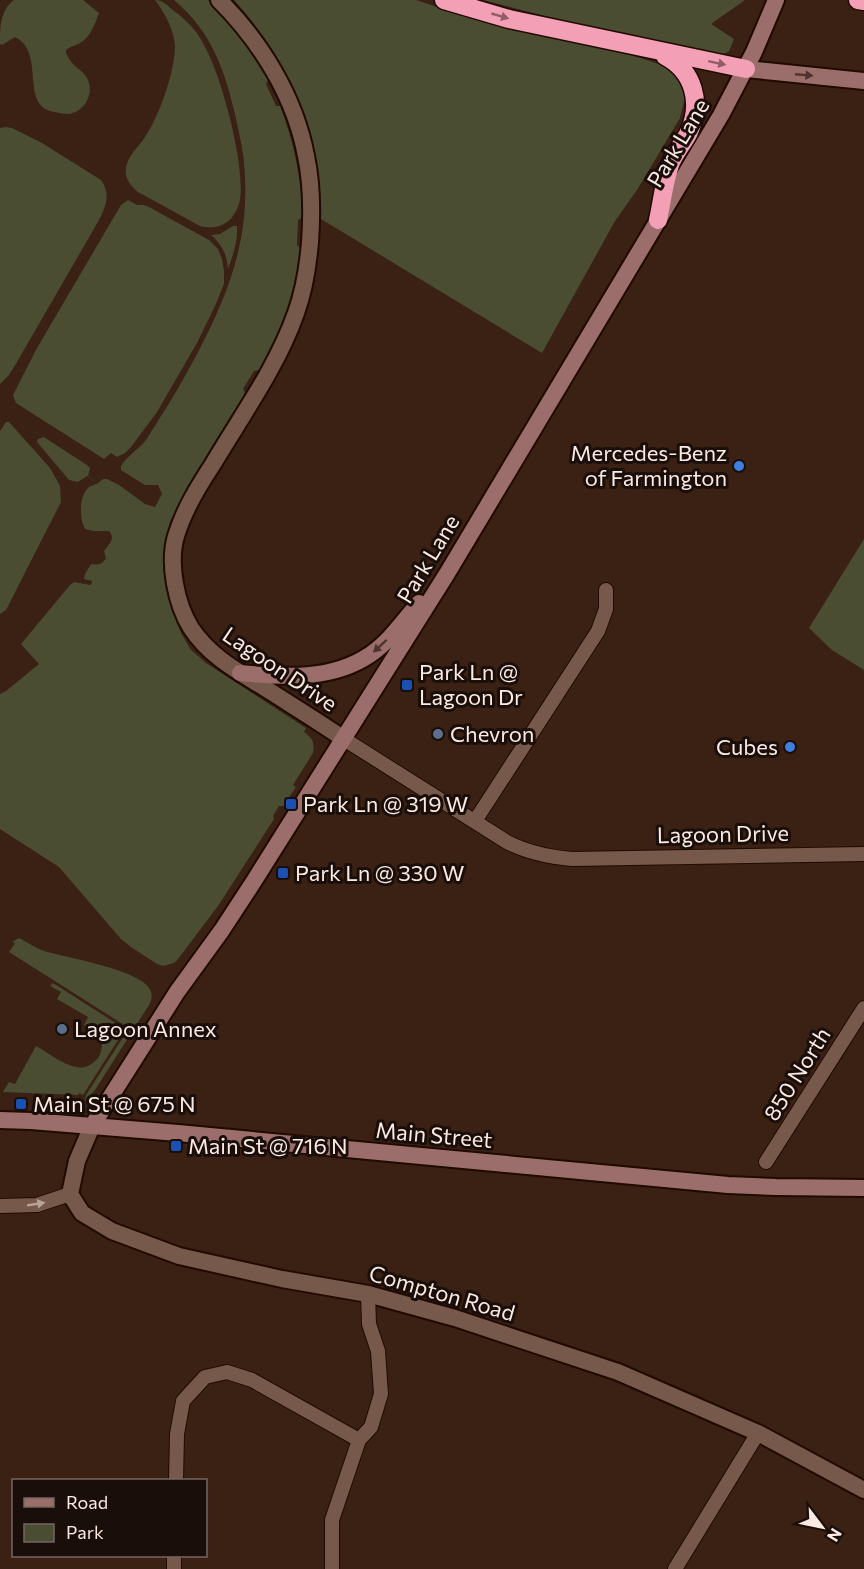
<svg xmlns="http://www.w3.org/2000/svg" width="864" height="1569" font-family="Commissioner,sans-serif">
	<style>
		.green { fill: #4a4d32 }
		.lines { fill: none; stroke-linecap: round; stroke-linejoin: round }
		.minor-casing { stroke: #200a01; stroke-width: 16 }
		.tertiary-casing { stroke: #200a01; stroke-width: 20 }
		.secondary-casing { stroke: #200a01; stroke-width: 20 }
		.motorway-casing { stroke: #200a01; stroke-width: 21 }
		.minor { stroke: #76594b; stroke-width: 14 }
		.tertiary { stroke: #76594b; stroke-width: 16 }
		.secondary { stroke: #9c6e6b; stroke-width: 16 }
		.motorway { stroke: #f3a0b6; stroke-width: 18 }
		.oneway { fill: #915e68 }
		.oneway2 { fill: #4d3430 }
		.oneway3 { fill: #b9a296 }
		.shop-dot { fill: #3f7fe0; stroke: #190e09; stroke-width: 2 }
		.transit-dot { fill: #1a4fb4; stroke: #190e09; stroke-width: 2 }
		.service-dot { fill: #5c6f8a; stroke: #190e09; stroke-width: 2 }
		.labels { text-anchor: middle; stroke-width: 6; stroke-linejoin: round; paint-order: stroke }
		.street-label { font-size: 22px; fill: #fceae2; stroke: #190e09 }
		.poi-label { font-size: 22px; fill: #fceae2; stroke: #190e09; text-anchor: start }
	</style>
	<rect width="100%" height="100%" fill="#3a2114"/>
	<path class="green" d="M14,0h69l16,13c-4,11 -9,25 -19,30 -5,3 -9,3 -14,7v3c2,4 5,9 8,12 4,4 10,7 13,13 8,15 -2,33 -18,36 -4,0 -10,-1 -14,-2 -37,-5 -8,-59 -40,-75l-13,8 -2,-1c0,-18 0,-33 14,-44z
		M155,0c8,0 13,6 19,11 14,10 25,22 32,38 16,29 42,125 33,155 -6,19 -21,27 -39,22l-62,-34c-7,-6 -14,-14 -12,-24 2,-13 12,-20 19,-31 14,-20 30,-66 30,-91 -1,-16 -10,-33 -20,-46z
		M174,0h34c24,24 45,50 60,80l-2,4 10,22h4c14,36 22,73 22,112l-4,2 -1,25 3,3c-4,44 -19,84 -41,122l-5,1 -11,18 2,4 -57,94 -18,35 -6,30 1,32 9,31 7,18 10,17 15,13 100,65 -2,4c8,5 11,11 9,21l-20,32 3,2 -13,19h-4l-6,10 1,3 -56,87 -40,53 -4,4 -11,3 -6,-2 -26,-17 -10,-8 -62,-72 -59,-38v-135l6,-3 33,-27 -18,-20 49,-59 4,-3 16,3 2,-2v-2l-8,-2 1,-5 6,-10c7,1 11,1 15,-6l-2,-7c5,-7 12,-12 5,-20h-16l-8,-2c-6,-11 -6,-34 4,-42 2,-1 8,-3 9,-4l-11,-7 -9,6 -9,-2 -32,-38 1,-3 6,-2 -30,-19 -6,1 -2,3h3l41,46 10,18 1,16 -55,108 -6,4v-183l8,-12 6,-1 5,3 68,44 3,3 -2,8 10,7 5,-4h4l12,6 26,19 10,3 7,-13 -4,-9h-13l-24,-15v-4c5,-9 18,-17 25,-26 4,-6 8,-13 12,-19 14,-22 27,-44 39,-67 33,-63 54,-118 47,-191 -1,-16 -6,-33 -9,-49 -11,-46 -24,-83 -61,-114z
		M234,0h182l30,10 179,43 37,12 14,11 7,14 2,8 -5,20 -43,72 -22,31 -73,132 -221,-134c-1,-19 -2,-38 -5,-56 -1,-9 -4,-18 -7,-27 -13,-52 -39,-96 -75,-136z
		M483,0h262l-34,24 23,15 -5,12 -5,3 -148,-30z
		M6,127l6,1 30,15 59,37c10,14 5,26 -2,40l-82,142 -8,13 -9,9v-256z
		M128,200l9,5h7l5,2 60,33 9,9 4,10 2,12v13l-9,22 -18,37 -40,69 -26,35 -6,6 -8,4 -6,-4 -7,6 -88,-56 -3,-8 24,-47 84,-143z
		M233,226h4c1,15 -4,29 -9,43 -1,-14 -6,-25 -17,-34l9,-1z
		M864,539v131l-32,-20 -23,-22z
		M19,938c8,4 16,10 25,13 23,7 93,18 105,37 4,5 3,12 0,17l-54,85 -10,11 1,-6 43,-67 -120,-76 6,-9 -3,-1z
		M53,983l72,46 -42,66 -4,-2 -1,2 -75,-3 6,-10 6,2 21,-38c15,8 40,30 55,18 9,-6 10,-10 11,-20l-7,-8 2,-4 -13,-7 4,-8 -31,-18 4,-7 -11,-6z"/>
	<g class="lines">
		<defs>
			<path id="minor" d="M344,739l163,103c21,11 42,15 65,17l292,-5
				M475,821l123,-190 8,-22v-19
				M766,1162l98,-154
				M0,1206l37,-1 33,-11
				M176,1480l1,-46 6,-33 22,-24 22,-5 25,8 107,60
				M174,1569v-13
				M332,1569v-49l27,-80 12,-13 10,-33 -3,-43 -9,-27 -1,-30
				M675,1569l83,-136"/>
			<path id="tertiary" d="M219,0c42,42 76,97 87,156 6,28 6,58 4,86 -2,24 -6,49 -14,71 -19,54 -54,102 -83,151 -15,23 -29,46 -37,72 -8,27 0,68 15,92 19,29 48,44 77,62 25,16 51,32 76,49
				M92,1126l-15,35 -7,33 12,19 30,18 67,25 103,23 86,15 87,24 163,54 140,61 106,57"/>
			<path id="secondary" d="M746,69l118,12
				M240,673c44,4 92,8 131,-19 19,-13 33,-34 48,-51
				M0,1120l31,1 147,12 550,52 48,2 88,1
				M92,1126l85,-134 45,-62 32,-49 194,-309 273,-457 33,-63 22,-52"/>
			<path id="motorway" d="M444,0l65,19 237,50
				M858,0l6,1
				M658,220c4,-18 6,-38 12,-55 4,-12 14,-22 19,-33 13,-29 5,-61 -24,-76"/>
		</defs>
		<use href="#minor" class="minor-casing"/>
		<use href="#tertiary" class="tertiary-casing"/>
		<use href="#secondary" class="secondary-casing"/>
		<use href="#motorway" class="motorway-casing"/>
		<use href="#minor" class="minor"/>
		<use href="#tertiary" class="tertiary"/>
		<use href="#secondary" class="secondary"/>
		<use href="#motorway" class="motorway"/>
	</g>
	<defs><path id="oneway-solid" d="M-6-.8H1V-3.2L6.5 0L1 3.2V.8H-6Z" transform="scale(1.5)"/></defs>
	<g class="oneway">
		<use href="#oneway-solid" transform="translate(500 16) rotate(16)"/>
		<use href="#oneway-solid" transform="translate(717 63) rotate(12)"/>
	</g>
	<g class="oneway2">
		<use href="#oneway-solid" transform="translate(804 75) rotate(5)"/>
		<use href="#oneway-solid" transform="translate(380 646) rotate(137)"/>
	</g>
	<use class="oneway3" href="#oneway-solid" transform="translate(36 1204) rotate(-9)"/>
	<g class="shop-dot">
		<circle cx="739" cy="466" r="6"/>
		<circle cx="790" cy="747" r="6"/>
	</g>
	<g class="transit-dot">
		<rect x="401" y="679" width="12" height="12" rx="3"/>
		<rect x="285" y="798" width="12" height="12" rx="3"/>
		<rect x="277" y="867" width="12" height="12" rx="3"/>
		<rect x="15" y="1098" width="12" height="12" rx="3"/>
		<rect x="170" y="1140" width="12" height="12" rx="3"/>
	</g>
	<g class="service-dot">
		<circle cx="438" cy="734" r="6"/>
		<circle cx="62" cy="1029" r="6"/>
	</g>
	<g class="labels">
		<g class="street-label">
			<text transform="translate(678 143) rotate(-59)" y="8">Park Lane</text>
			<text transform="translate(428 559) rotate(-59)" y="8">Park Lane</text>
			<text transform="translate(280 669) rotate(34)" y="8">Lagoon Drive</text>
			<text transform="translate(723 834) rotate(-1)" y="8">Lagoon Drive</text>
			<text transform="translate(797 1074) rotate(-58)" y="8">850 North</text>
			<text transform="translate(434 1135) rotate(5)" y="8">Main Street</text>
			<text transform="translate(442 1293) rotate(16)" y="8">Compton Road</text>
		</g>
		<g class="poi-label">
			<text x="727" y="461" text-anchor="end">Mercedes-Benz<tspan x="727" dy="25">of Farmington</tspan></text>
			<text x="419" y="680">Park Ln @<tspan x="419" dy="25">Lagoon Dr</tspan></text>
			<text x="450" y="742">Chevron</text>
			<text x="778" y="755" text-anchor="end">Cubes</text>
			<text x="303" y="812">Park Ln @ 319 W</text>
			<text x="295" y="881">Park Ln @ 330 W</text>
			<text x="74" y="1037">Lagoon Annex</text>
			<text x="33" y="1112">Main St @ 675 N</text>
			<text x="188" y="1154">Main St @ 716 N</text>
		</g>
	</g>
	<rect x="12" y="1479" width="195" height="78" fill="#190e09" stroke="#746660" stroke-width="1.5"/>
	<rect x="24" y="1498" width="30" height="9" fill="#9c6e6b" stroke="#746660" stroke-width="1.5"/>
	<text x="66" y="1509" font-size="18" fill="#fceae2">Road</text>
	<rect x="24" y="1524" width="30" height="18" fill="#4a4d32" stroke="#746660" stroke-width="1.5"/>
	<text x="66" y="1539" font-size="18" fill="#fceae2">Park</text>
	<g transform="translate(822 1527) rotate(122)" stroke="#190e09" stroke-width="4.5" paint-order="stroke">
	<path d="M0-4.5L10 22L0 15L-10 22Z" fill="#fceae2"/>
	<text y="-9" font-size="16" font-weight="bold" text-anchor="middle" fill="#fceae2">N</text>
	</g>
</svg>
